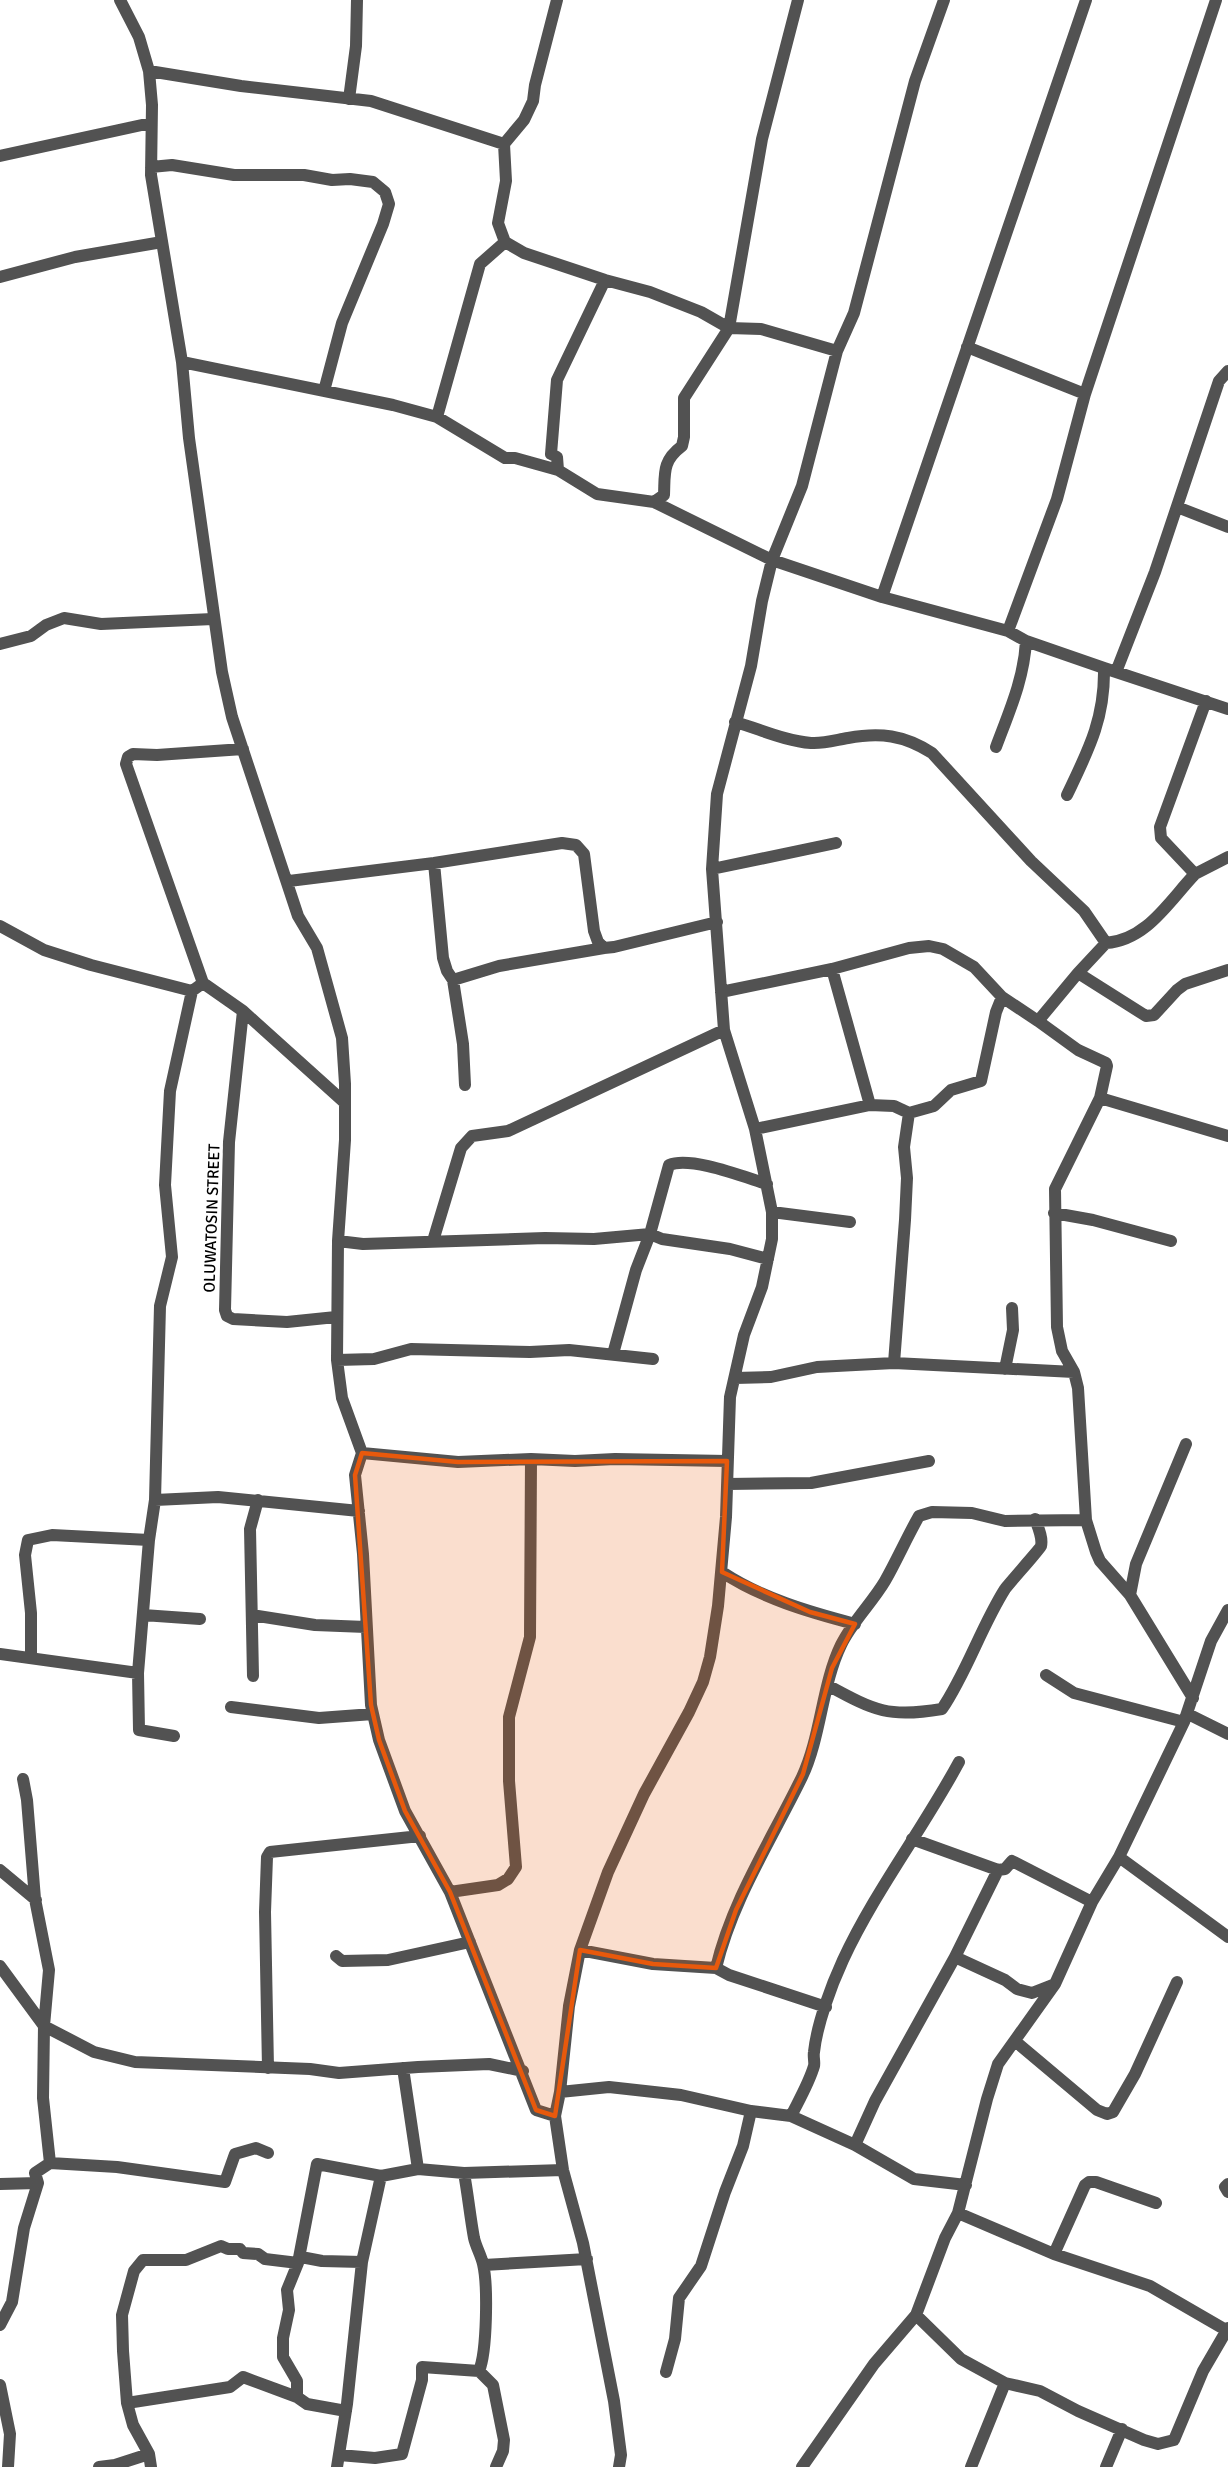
<svg xmlns="http://www.w3.org/2000/svg" width="1228" height="2467" font-family="Signika,sans-serif">
	<style>
		.lines { fill: none; stroke-linecap: round; stroke-linejoin: round }
		.minor { stroke: #525252; stroke-width: 12 }
		.marked { fill: #e8590c; fill-opacity: 0.2; stroke: #e8590c; stroke-width: 4.5; stroke-linejoin: round }
		.labels { text-anchor: middle; stroke-width: 6; stroke-linejoin: round; paint-order: stroke }
		.street-label { font-size: 16px; fill: #000; stroke: #fff }
	</style>
	<rect width="100%" height="100%" fill="#fff"/>
	<g class="lines">
		<path class="minor" d="M120,0l19,37 10,34 3,34 -1,70 31,187 7,76 33,234 10,45 66,199 19,32 25,90 3,46v56l-7,101 -1,119 5,38 20,55 -7,22 8,79 8,151 8,35 26,71 45,81 86,218 19,6 8,54 20,73 31,158 7,54 -2,12
			M557,0l-22,85 -2,16 -9,19 -20,24 2,37 -8,42 7,19 19,11 81,27 45,12 51,20 28,16 32,1 76,22
			M149,71l92,15 130,15 133,43
			M349,99l7,-53 1,-46
			M0,156l151,-33
			M151,167l21,-2 62,10h70l28,5 18,-1 23,3 12,10 4,12 -6,20 -41,99 -18,68
			M0,277l75,-20 87,-15
			M967,347l118,47
			M182,362l211,43 44,12 68,41h10l43,12 39,24 57,8 118,58 110,37 126,34 18,10 78,27 124,41
			M437,417l43,-153 25,-22
			M558,470l-1,-13 -6,-3 6,-74 48,-100
			M654,502l10,-7c1,-22 -2,-34 18,-49l2,-9v-39l45,-70 33,-189 36,-139
			M1177,507l51,20
			M882,597l204,-597
			M1008,631l49,-132 28,-105 131,-394
			M0,644l31,-8 15,-11 18,-7 37,6 112,-5
			M1116,672l39,-100 64,-191 9,-10
			M1206,701l-46,126 1,11 34,36 33,-17
			M735,722c25,7 50,19 76,21 12,1 25,-3 37,-5 32,-6 56,-3 84,15l99,108 53,50 22,32
			M996,747c13,-35 28,-68 30,-106
			M243,749l-86,6 -24,-1 -5,3 -2,7 77,219 40,28 101,91
			M1067,795c21,-44 38,-76 37,-127
			M434,863l9,95 4,13 6,9 10,64 2,41
			M712,869l124,-26
			M289,881l145,-18 128,-20 14,2 8,9 10,77 4,11 6,6 10,-1 103,-25
			M0,926l44,24 47,15 101,26
			M832,969l38,136 24,1 15,7 25,-7 17,-16 30,-9 15,-69 6,-15
			M1078,973l68,43 8,-1 23,-25 8,-6 43,-14
			M453,980l46,-14 105,-18
			M721,992l111,-23 77,-21 20,-2 14,3 31,18 28,30 36,24
			M243,1011l-14,131 -4,168 2,6 6,3 54,3 49,-5
			M1100,1098l128,38
			M755,1129l115,-24
			M772,1212l78,10
			M1054,1213l39,7 78,21
			M338,1241l25,3 182,-6 49,1 56,-5 12,5 68,10 38,10
			M433,1241l28,-93 11,-12 36,-5 216,-101
			M613,1354l23,-84 14,-36 19,-69c22,-9 75,12 98,19
			M337,1360l37,-1 37,-10 119,3 39,-2 84,9
			M894,1363l180,9
			M1005,1369l8,-39 -1,-22
			M735,1378l36,-1 46,-10 77,-4 11,-143 2,-42 -3,-31 5,-34
			M362,1453l96,9 73,-3 -1,178 -21,80v64l7,86 -8,12 -10,6 -48,7
			M531,1459l44,2 40,-2 112,2
			M727,1484l84,-1 118,-22
			M155,1500l63,-3 141,14
			M722,1572c39,26 87,40 133,52
			M1130,1595l6,-31 50,-120
			M143,1615l57,4
			M252,1615l63,10 51,2
			M0,1654l138,19
			M31,1657v-44l-6,-58 3,-15 24,-5 97,5
			M1046,1675l28,18 110,29
			M253,1676l-3,-147 8,-29
			M829,1686c46,25 60,32 113,23 25,-37 39,-82 63,-120 6,-8 35,-40 36,-43 2,-8 -3,-19 -6,-27
			M1193,1698l-63,-103 -30,-34 -4,-9 -10,-32 -8,-132 -4,-16 -12,-21 -5,-24 -2,-138 45,-91 7,-32 -1,-3 -28,-13 -40,-29 40,-48 28,-30c41,-3 63,-42 89,-69
			M231,1707l88,11 54,-4
			M1188,1714l40,20
			M174,1736l-35,-6 -1,-57 11,-133 6,-40 5,-194 12,-49 -7,-72 5,-94 22,-100 11,-8
			M23,1779l4,21 8,99 14,71 -5,56 50,26 41,10 175,7 29,4 79,-6 71,-3 34,7
			M912,1839l86,31 7,-1 7,-8 80,41
			M1119,1857l109,80
			M0,1870l36,30
			M580,1950l73,14 63,4 13,7 97,32
			M336,1956l6,5 46,-1 82,-18
			M955,1957l50,23 12,9 15,4 23,-9
			M0,1966l44,60 -1,72 7,65 -15,10 3,10 -14,45 -12,74 -12,23
			M716,1968c16,-68 56,-129 86,-191 19,-40 20,-93 39,-132 11,-23 31,-42 44,-64 12,-21 22,-44 34,-65l13,-4 40,1 33,8 81,-1
			M1015,2041l82,69 10,4 6,-2 22,-38 42,-92
			M268,2068l-3,-156 2,-55 3,-5 150,-16
			M403,2068l15,101
			M560,2092l9,-86 11,-56 28,-78 36,-78 45,-82 14,-30 7,-25 8,-51 8,-89 4,-120 14,-62 18,-48 10,-48v-27l-17,-83 -31,-99 -12,-161 5,-75 34,-128 11,-65 10,-41 30,-74 35,-135 17,-38 61,-232 29,-81
			M555,2116l5,-24 49,-5 72,8 70,16 40,5 64,29 59,34 52,6
			M791,2116c8,-16 18,-33 23,-50 1,-4 -1,-9 0,-14 3,-28 17,-66 29,-92 32,-69 80,-131 116,-198
			M855,2145l20,-44 80,-144 43,-87
			M50,2163l67,4 108,15 10,-28 21,-6 12,5
			M464,2173c4,22 6,43 10,65 2,9 7,17 9,26 5,21 4,88 -4,107
			M0,2184l38,-1
			M1228,2184l-3,3 3,5
			M958,2213l96,41 96,32 76,44
			M1054,2254l31,-69 4,-3h7l60,21
			M301,2257l21,4 40,1
			M298,2263l-11,27 2,20 -6,28v19l14,24v16l10,7 39,7
			M484,2265l103,-6
			M916,2315l45,44 44,24 35,8 38,20 66,29 14,4 16,-4 29,-69 25,-43
			M666,2372l9,-33 4,-41 22,-32 24,-74 18,-46 8,-35
			M0,2385l10,49 -2,33
			M127,2403l103,-16 13,-10 54,20
			M339,2455l36,3 27,-4 20,-74v-13l57,4 14,14 11,55 -1,11 -7,16
			M99,2467l16,-2 34,-11
			M151,2467l-2,-13 -16,-29 -6,-22 -4,-52 -1,-36 12,-44 9,-11h43l35,-14 7,3h12l3,4 15,1 7,5 33,4 19,-99 64,12
			M337,2467l10,-63 15,-142 19,-86 37,-7 46,4 99,-3
			M802,2467l72,-103 42,-49 29,-77 13,-25 29,-114 11,-35 57,-80 37,-82 27,-45 65,-135 27,-81 17,-31
			M971,2467l34,-84
			M1106,2467l16,-38"/>
	</g>
	<path class="marked" d="M362,1453l96,9 269,-1 -5,111 88,40 45,12 -23,44 -29,106 -67,136 -20,58 -63,-4 -73,-14 -25,166 -19,-6 -86,-218 -45,-81 -26,-71 -8,-35 -16,-230z"/>
	<g class="labels">
		<g class="street-label">
			<text transform="translate(211 1218) rotate(-88)" y="6">OLUWATOSIN STREET</text>
		</g>
	</g>
</svg>
